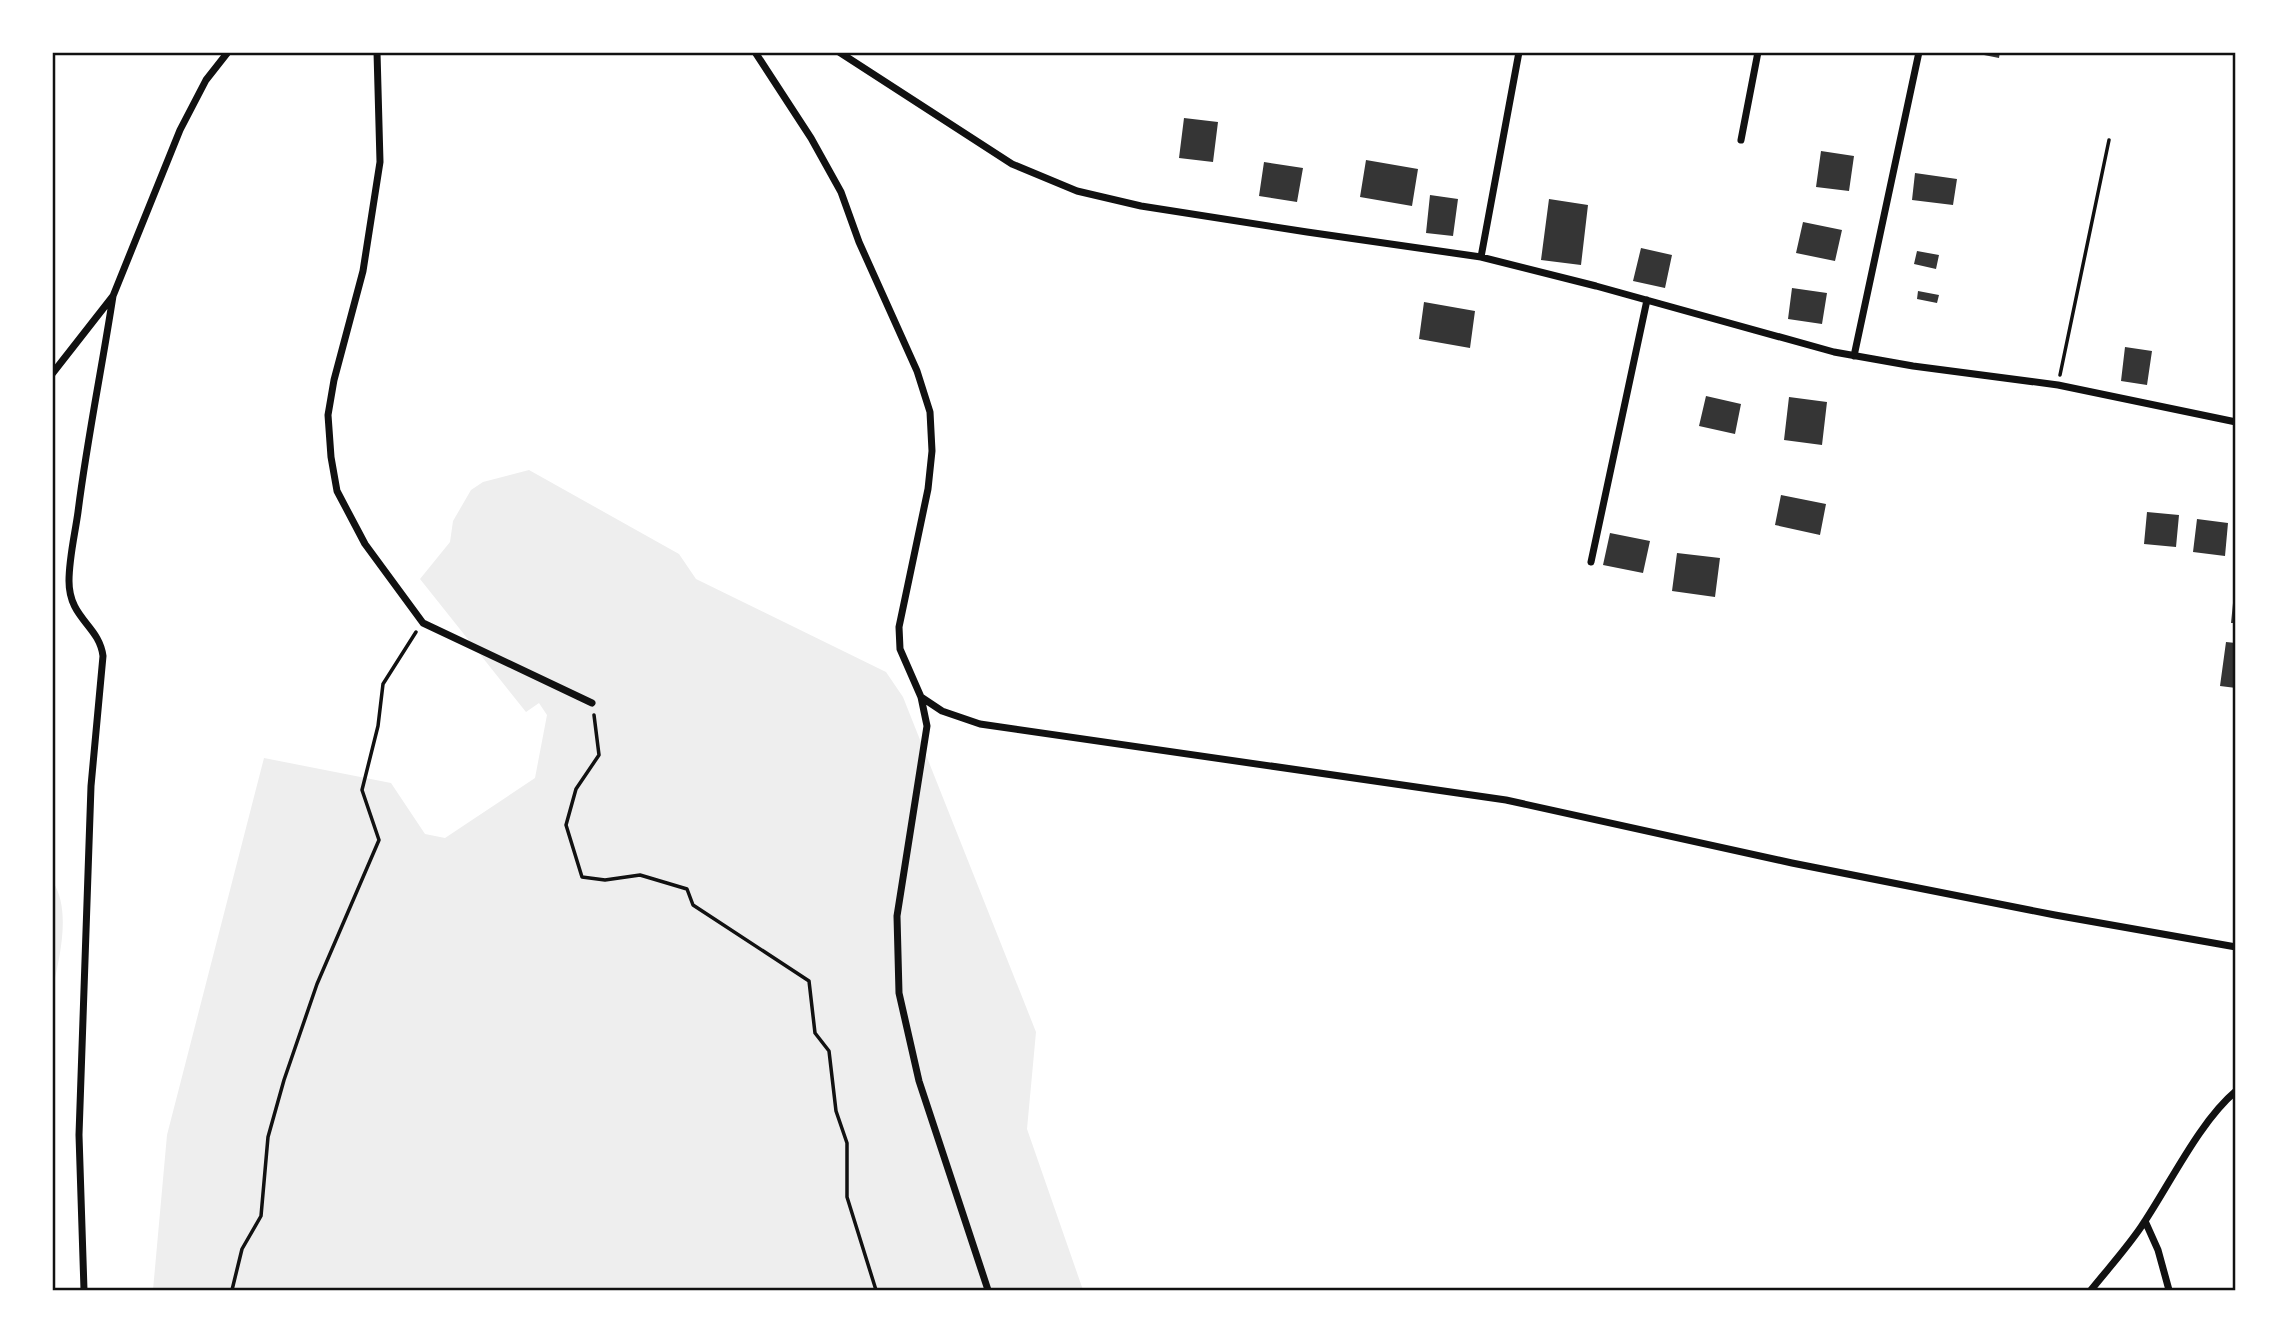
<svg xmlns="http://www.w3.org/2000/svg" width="2288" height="1343" font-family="'Roboto Condensed',sans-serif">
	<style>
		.green { fill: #eee }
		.building { fill: #353535 }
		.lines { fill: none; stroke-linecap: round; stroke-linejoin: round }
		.path { stroke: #111; stroke-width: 3.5 }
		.minor { stroke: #111; stroke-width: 7 }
		.neatline { fill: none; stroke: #111; stroke-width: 2.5 }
	</style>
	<rect width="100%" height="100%" fill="#fff"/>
	<path class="green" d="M529,470l150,84 17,25 190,93 17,25 133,335 -9,97 56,161h-930l14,-155 97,-377 127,25 34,51 20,4 90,-60 12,-63 -8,-12 -13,9 -106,-133 30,-37 3,-21 18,-31 12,-8z
		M53,882c18,28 7,74 0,105z"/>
	<path class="building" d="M1969,52h31l-1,6z
		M1184,118l34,4 -5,40 -34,-4z
		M1821,151l33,5 -5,35 -33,-4z
		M1366,160l52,9 -6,37 -52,-9z
		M1264,162l39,6 -6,34 -38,-6z
		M1915,173l42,6 -4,26 -41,-5z
		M1430,195l28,4 -5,37 -27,-3z
		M1549,199l39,6 -7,60 -40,-5z
		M1803,222l39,8 -7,31 -39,-8z
		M1641,248l31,7 -7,33 -32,-7z
		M1917,251l22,4 -3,14 -22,-5z
		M1792,288l35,5 -5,31 -34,-5z
		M1918,291l21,4 -2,8 -20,-4z
		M1424,302l51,9 -5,37 -51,-9z
		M2125,347l27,4 -5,34 -26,-4z
		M1706,396l35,8 -6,30 -36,-8z
		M1789,397l38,5 -5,43 -38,-5z
		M1781,495l45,9 -6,31 -45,-10z
		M2147,512l32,3 -3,32 -32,-3z
		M2197,519l31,4 -3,33 -32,-4z
		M1610,533l40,8 -7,32 -40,-8z
		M1677,553l43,5 -5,39 -43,-6z
		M2234,593h2v30h-5z
		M2226,642l10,1v45l-16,-2z"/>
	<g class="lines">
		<path class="path" d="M2060,375l49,-235
			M594,715l5,40 -23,34 -10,36 16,52 23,3 35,-5 47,14 6,16 116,76 6,52 14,18 7,60 11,32v54l29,93
			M232,1290l10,-41 19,-33 7,-79 16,-57 33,-96 62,-144 -17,-50 16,-64 5,-42 33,-52"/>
		<path class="minor" d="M377,52l3,110 -17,109 -29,109 -6,35 3,42 6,34 28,53 58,79 169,80
			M755,52l56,86 30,54 18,50 58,129 13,41 2,39 -4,38 -29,138 1,22 21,48 6,29 -30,190 2,77 20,88 69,209
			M839,52l173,112 65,27 64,15 166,26 174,25 115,29 238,66 79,14 145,19 178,37
			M1741,140l17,-88
			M1481,257l38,-205
			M1854,356l65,-304
			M52,374l61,-78 67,-166 26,-50 22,-28
			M1591,562l56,-262
			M921,697l21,14 38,13 526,76 286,63 263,52 181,32
			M2145,1221l13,29 11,40
			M84,1290l-5,-155 12,-349 12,-130c-4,-31 -34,-37 -34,-75 0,-23 6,-47 9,-69 9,-72 24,-144 35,-216
			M2091,1290c16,-20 35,-41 50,-63 28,-41 58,-105 95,-136"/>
	</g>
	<rect width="2288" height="1343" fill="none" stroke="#ffffff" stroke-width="108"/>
	<rect x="54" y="54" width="2180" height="1235" class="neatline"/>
</svg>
